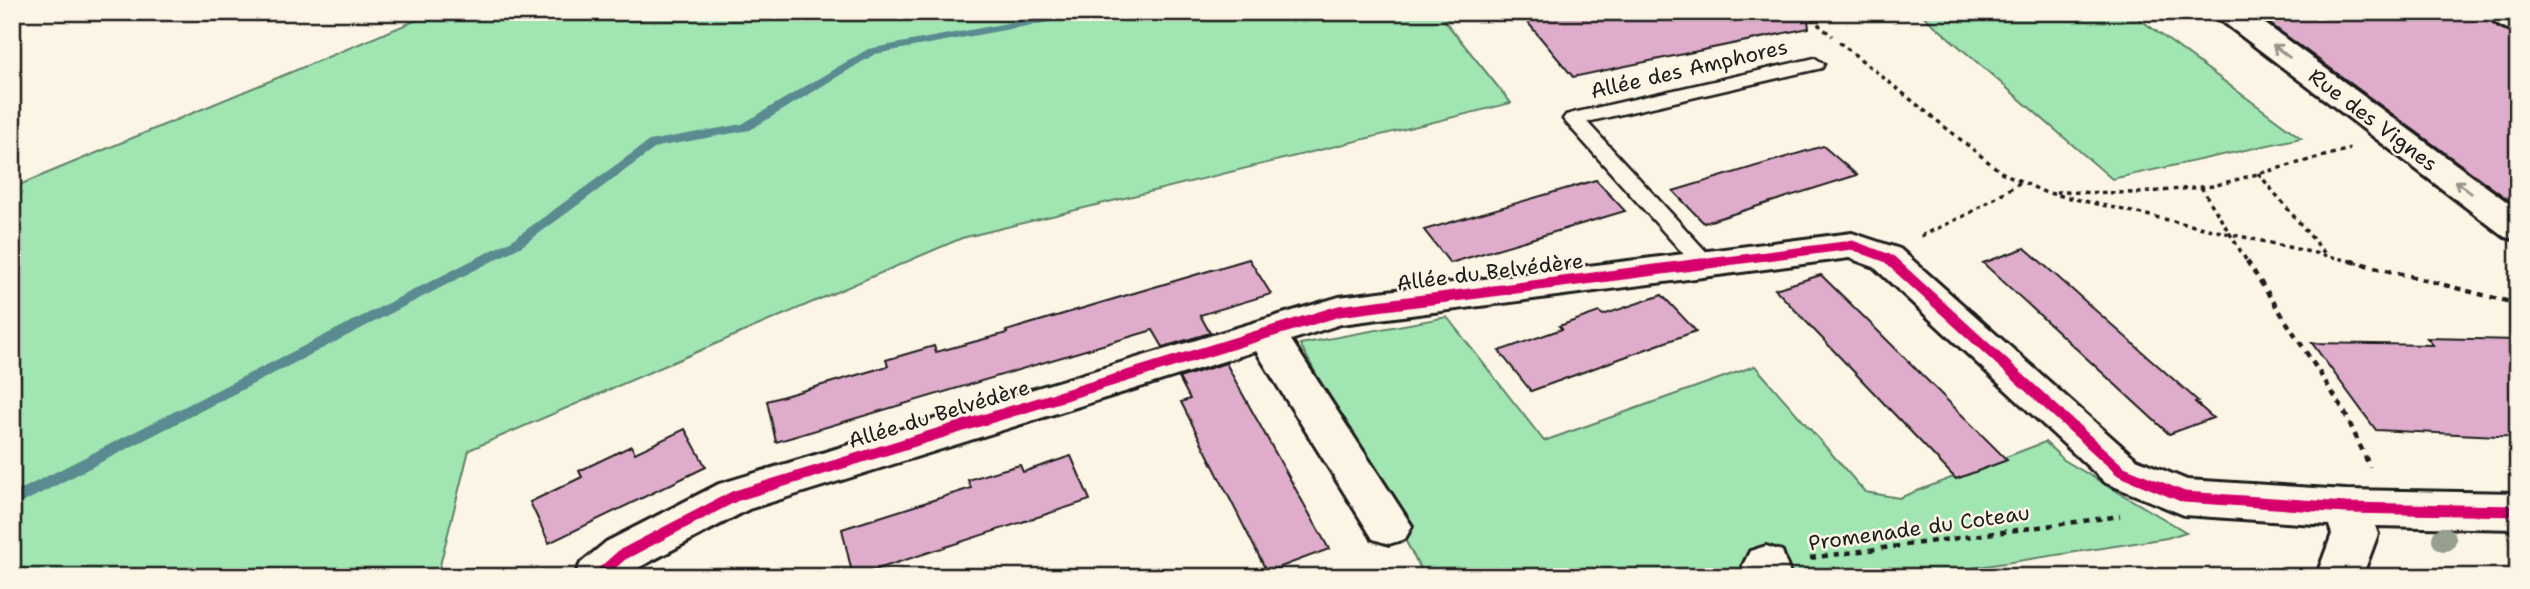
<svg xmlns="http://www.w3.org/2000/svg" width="2530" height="589" font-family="'Shantell Sans',sans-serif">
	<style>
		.green { fill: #a1e6b2; stroke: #5e8167; stroke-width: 2 }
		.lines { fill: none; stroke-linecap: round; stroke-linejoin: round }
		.stream { fill: #5a8b90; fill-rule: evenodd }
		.building { fill: #dfadcb; stroke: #1c1c1c; stroke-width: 2 }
		.lane-casing { stroke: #1c1c1c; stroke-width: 5 }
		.street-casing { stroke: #1c1c1c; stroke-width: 6 }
		.path-far1 { stroke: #1c1c1c; stroke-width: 3.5; stroke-dasharray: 4.5 4.5; stroke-linecap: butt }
		.path { stroke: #1c1c1c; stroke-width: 4.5; stroke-dasharray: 6 6; stroke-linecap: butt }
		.lane { fill: #fcf5e5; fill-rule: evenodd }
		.street { fill: #fcf5e5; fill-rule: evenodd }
		.cycleway-far1-casing { stroke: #fcf5e5; stroke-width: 12 }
		.cycleway-casing { stroke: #fcf5e5; stroke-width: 16 }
		.cycleway-far1 { stroke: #d6006c; stroke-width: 9 }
		.cycleway { stroke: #d6006c; stroke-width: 11 }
		.tree { fill: #979f8f }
		.oneway { stroke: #97938b }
		.labels { text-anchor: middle; stroke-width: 5; stroke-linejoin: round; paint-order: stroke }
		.street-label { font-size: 21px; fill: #1c1c1c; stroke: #fcf5e5 }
	</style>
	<rect width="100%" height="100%" fill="#fcf5e5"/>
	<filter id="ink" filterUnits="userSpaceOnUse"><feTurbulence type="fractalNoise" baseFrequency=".0143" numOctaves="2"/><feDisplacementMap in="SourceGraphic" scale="14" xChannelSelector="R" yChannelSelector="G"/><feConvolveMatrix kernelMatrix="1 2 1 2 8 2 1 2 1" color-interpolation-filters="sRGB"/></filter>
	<g filter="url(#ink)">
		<path class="green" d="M436,12h1041l-33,8 67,83 -549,135 -493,212 -32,127h-425v-389z
			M1919,12h211l171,126 -189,41z
			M1447,317l97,124 211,-75 110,126 34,6 146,-56 19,18 122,72 -19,6 -253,39h-489l-125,-233z"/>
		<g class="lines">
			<path class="stream" d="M1066,12h25l-5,3 -211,39 -125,76 -93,17 -135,99 -510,262v-14l500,-254 137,-99 93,-17 126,-75z"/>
		</g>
		<path class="building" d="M1519,12h288l2,16 -236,49z
			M2254,12h224l20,15 20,9v171z
			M1823,146l34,29 -153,48 -31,-32z
			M1596,180l29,31 -175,52 -26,-33z
			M2025,248l173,153 -3,1 18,16 -44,16 -186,-171z
			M1249,259l22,35 -71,21 10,18 -47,14 -10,-17 -377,112 -9,-41 121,-35 -2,-6 48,-14 2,6 71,-19 -1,-2z
			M1821,275l44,43 142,142 -51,19 -181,-190z
			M1662,295l34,36 -165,60 -32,-40 63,-22 -3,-3 40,-14 4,3z
			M2427,338l91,2v97l-142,-7 -64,-87 121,2z
			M1226,363l11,21 92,165 -62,23 -86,-170 9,-3 -11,-21z
			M685,429l21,38 -157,76 -19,-41 52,-25 -3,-6 52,-25 4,7z
			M1071,456l19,44 -237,77 -11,-48 129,-41 -3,-8 26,-8 26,-7 3,7z"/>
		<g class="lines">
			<defs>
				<path id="lane" d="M1815,58l9,6 -2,4 -235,54 126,137 3,5 -3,5 -8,3 -8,-3 -134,-150 3,-4 7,-2z"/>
				<path id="street" d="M2214,12h35l269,198v30l-13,-3 -287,-219z
					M2486,12h32v20c-13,-3 -25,-9 -32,-20z
					M1852,233l48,16 236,210 51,21 159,10 172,3v36l-143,-3 3,8 -16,43h-46l16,-43 -3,-9 -145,-10 -78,-32 -232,-216 -25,-9 -508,66 -50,16 121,186 -7,13 -16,5 -16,-5 -117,-188 -507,158 -111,59 -9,9h-55l7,-14 25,-21 113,-58 620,-187z
					M1766,546l16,5 9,26h-46l-2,-12 7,-14z"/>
			</defs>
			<use href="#lane" class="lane-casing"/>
			<use href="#street" class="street-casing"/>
			<path class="path-far1" d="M1804,12l28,24
				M1839,42l162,130 43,20 315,71
				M2258,173l69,83
				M2201,187l47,76
				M2056,192l83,1 74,-7 137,-37
				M1921,236l47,-22 53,-32"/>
			<path class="path" d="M2247,261l96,148 27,58
				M2351,261l167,43
				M1810,558l310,-42
				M1676,577l46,-6"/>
			<use href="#lane" class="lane"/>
			<use href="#street" class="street"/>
			<defs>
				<path id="cycleway-far1" d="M1711,263l141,-18 35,13 6,5"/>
				<path id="cycleway" d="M1891,261l230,210 63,26 162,11 172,3
					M597,577l25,-22 113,-59 604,-185 385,-50"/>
			</defs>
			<use href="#cycleway-far1" class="cycleway-far1-casing"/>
			<use href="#cycleway" class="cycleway-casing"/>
			<use href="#cycleway-far1" class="cycleway-far1"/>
			<use href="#cycleway" class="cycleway"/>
		</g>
		<circle class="tree" cx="2444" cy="539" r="12"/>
		<defs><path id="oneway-shaft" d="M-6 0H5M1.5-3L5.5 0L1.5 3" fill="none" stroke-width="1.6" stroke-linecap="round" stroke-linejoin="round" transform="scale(1.75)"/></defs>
		<g class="oneway">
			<use href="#oneway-shaft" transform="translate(2281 51) rotate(-143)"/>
			<use href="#oneway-shaft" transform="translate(2463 187) rotate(-143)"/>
		</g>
	</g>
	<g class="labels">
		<g class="street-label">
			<text transform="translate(1689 69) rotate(-13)" y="7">Allée des Amphores</text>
			<text transform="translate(2373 120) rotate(37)" y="7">Rue des Vignes</text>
			<text transform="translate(1490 272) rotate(-7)" y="7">Allée du Belvédère</text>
			<text transform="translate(939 414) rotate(-17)" y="7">Allée du Belvédère</text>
			<text transform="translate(1919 528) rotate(-8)" y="7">Promenade du Coteau</text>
		</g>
	</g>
	<rect width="2530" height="589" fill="none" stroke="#fcf5e5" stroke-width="42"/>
	<rect x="21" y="21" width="2488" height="547" fill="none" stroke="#1c1c1c" stroke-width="2.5" filter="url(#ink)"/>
</svg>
